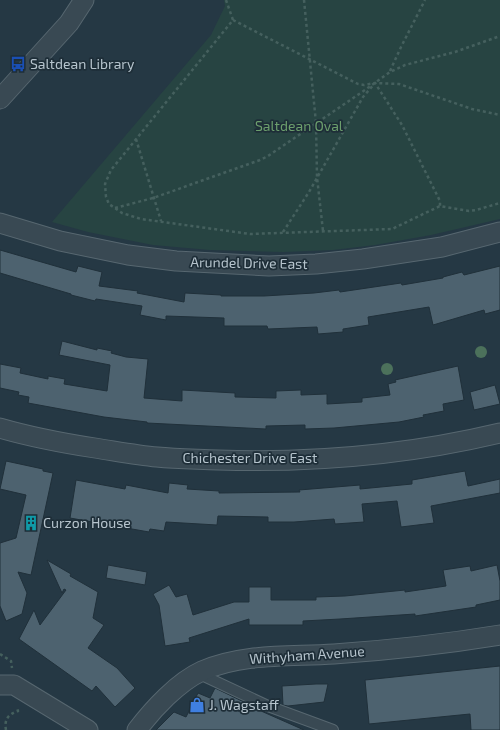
<svg xmlns="http://www.w3.org/2000/svg" width="500" height="730" font-family="'Exo 2',sans-serif">
	<style>
		.green { fill: #274442 }
		.building { fill: #4d626f; stroke: #20303a }
		.lines { fill: none; stroke-linecap: round; stroke-linejoin: round }
		.lane-casing { stroke: #576770; stroke-width: 12 }
		.street-casing { stroke: #576770; stroke-width: 21 }
		.path { stroke: #45605e; stroke-width: 2.5; stroke-dasharray: 3 3; stroke-linecap: butt }
		.lane { stroke: #394953; stroke-width: 10 }
		.street { stroke: #394953; stroke-width: 19 }
		.tree { fill: #4c715b }
		.labels { text-anchor: middle; stroke-width: 3.5; stroke-linejoin: round; paint-order: stroke }
		.poi-label { font-size: 14px; fill: #b6c4cd; stroke: #1e2e38; text-anchor: start }
		.park-label { font-size: 14px; fill: #6c9f6d; stroke: #1e2e38 }
		.street-label { font-size: 14px; fill: #b6c4cd; stroke: #1e2e38 }
	</style>
	<rect width="100%" height="100%" fill="#253844"/>
	<path class="green" d="M224,0h276v219l-69,16 -56,10 -42,5 -50,2 -73,-2 -57,-5 -65,-13 -36,-10 159,-187 14,-29z"/>
	<path class="building" d="M0,250l76,22 2,-6 24,6 -3,14 39,5 -1,2 47,9 1,-9 36,2v1h43l50,-3 25,-3 1,2 61,-9 1,2 41,-7v-1l19,-5 2,3 36,-9v44l-15,4 -1,-4 -51,15 -4,-18 -61,10 1,8 -26,4v3l-25,2 -1,-7 -49,2 -1,-3h-43v-8l-58,-2v4l-26,-5 2,-9 -46,-7 -1,2 -24,-6v-1l-71,-21z
		M62,341l35,9v-2l15,3 -1,2 15,4 22,2 -4,39 38,3v-11l53,3v4l41,1v-7l25,-1v5l26,-1v10l35,-2v-4l28,-3 -2,-11 8,-2 -1,-2 63,-14 6,34 -21,4 1,7 -21,4 1,2 -25,5 -65,6 -29,1v-4l-39,1v3l-119,-6v-1l-43,-5 -76,-14 1,-6 -11,-2 1,-3 -19,-4v-24l21,4 -1,5 28,6v-3l17,3 -1,5 43,7 3,-26 -51,-10z
		M495,385l5,19 -26,6 -4,-18z
		M6,461l37,8v2l10,2 -22,102 -13,-3 9,21 -5,21 -16,7 -6,-15v-63l16,-5 10,-43 -26,-6z
		M465,471l3,15 32,-7v14l-69,13 3,17 -33,4 -4,-26 -35,3 2,18 -29,2 -1,-5 -40,3h-26v-5l-50,-1 -1,9 -51,-3 -2,9 -14,-2 -1,3 -79,-14 6,-38 49,9 1,-4 42,8 1,-10 19,2 -1,4 32,2v2l81,-1 -1,-2 61,-5v4l52,-5v-4z
		M47,560l24,14 -1,2 28,16 -5,26 11,7 -16,23 29,20 18,20 -20,19 -19,-21 -4,5 -73,-52 15,-29 6,15 26,-35 -2,-1 -2,4z
		M108,565l39,7 -2,13 -39,-7z
		M497,565l3,16v19l-24,5v2l-61,9v-2l-75,5 -37,2v4h-54v-6l-60,19 1,4 -25,4 -6,-41 -6,-11 16,-9 7,12 11,-3 6,21 41,-13h15v-15h22v13h45v-3l29,-1 60,-6v2l41,-6 -3,-16 27,-4 1,5z
		M500,666v64h-29l-1,-16 -101,10 -4,-44z
		M316,684h12l-4,18 -36,4 -5,-1 -1,-19z
		M215,688l29,14 -1,1 61,27h-148l18,-18 12,5 12,-24 12,5z"/>
	<g class="lines">
		<defs>
			<path id="lane" d="M202,671l4,6 62,29 65,24"/>
			<path id="street" d="M0,99l69,-76 15,-23
				M0,223l60,18 68,14 48,6 93,5 47,-2 47,-5 79,-12 58,-15
				M0,428c31,9 63,15 95,20 20,3 42,7 62,9 20,2 41,2 61,3 94,3 190,-5 282,-27
				M0,685h14l74,45
				M137,730c16,-21 41,-48 65,-59 41,-18 88,-14 132,-17 56,-4 111,-10 166,-19"/>
		</defs>
		<use href="#lane" class="lane-casing"/>
		<use href="#street" class="street-casing"/>
		<path class="path" d="M226,0l7,20 -122,150 -6,14 1,13 3,7 13,9 19,6 109,15 142,-5 48,-23 29,5 7,-1 24,-7
			M304,0l12,123 1,54 6,54
			M233,20l125,64 6,1 11,-2 24,1 73,25 28,6
			M390,71l11,-24 24,-47
			M136,139l25,82
			M115,208l38,-10 107,-38 8,-4 97,-66 25,-18 15,-7 50,-13 45,-16
			M283,232l26,-40 54,-95 12,-14 27,42 38,76v5
			M0,654l11,7 1,7
			M6,730c-2,-10 2,-16 12,-19l-1,-3"/>
		<use href="#lane" class="lane"/>
		<use href="#street" class="street"/>
	</g>
	<g class="tree">
		<circle cx="481" cy="352" r="6"/>
		<circle cx="387" cy="369" r="6"/>
	</g>
	<defs>
		<symbol id="bus-bare" viewBox="-9 -9 18 18"><path d="M-5-6H5V4H4V6H2V4H-2V6H-4V4H-5ZM-3.5-4V0h7V-4ZM-3.5 1.2v1.5H-2V1.2ZM2 1.2v1.5H3.5V1.2Z" fill="#1a4fb4" stroke="#1e2e38" stroke-width="2.5" paint-order="stroke"/></symbol>
		<symbol id="building-bare" viewBox="-9 -9 18 18"><path d="M-4-6H4V6H1V3H-1V6H-4ZM-2.5-4.3h1.7v1.8h-1.7ZM.8-4.3h1.7v1.8H.8ZM-2.5-1h1.7V.8h-1.7ZM.8-1h1.7V.8H.8Z" fill="#0f9aa8" stroke="#1e2e38" stroke-width="2.5" paint-order="stroke"/></symbol>
		<symbol id="shop-bare" viewBox="-9 -9 18 18"><path d="M-5-2.5h2.3a2.7 3.5 0 0 1 5.4 0H5L5.5 6h-11ZM-1.5-2.5h3a1.5 2.3 0 0 0-3 0Z" fill="#3f7fe0" stroke="#1e2e38" stroke-width="2.5" paint-order="stroke"/></symbol>
	</defs>
	<g fill-rule="evenodd">
		<use href="#bus-bare" x="7" y="53" width="22" height="22"/>
		<use href="#building-bare" x="20" y="512" width="22" height="22"/>
		<use href="#shop-bare" x="186" y="694" width="22" height="22"/>
	</g>
	<g class="labels">
		<g class="poi-label">
			<text x="30" y="69">Saltdean Library</text>
			<text x="43" y="528">Curzon House</text>
			<text x="209" y="710">J. Wagstaff</text>
		</g>
		<g class="park-label">
			<text x="299" y="131">Saltdean Oval</text>
		</g>
		<g class="street-label">
			<text transform="translate(249 263) rotate(1)" y="5">Arundel Drive East</text>
			<text x="250" y="463">Chichester Drive East</text>
			<text transform="translate(307 655) rotate(-4)" y="5">Withyham Avenue</text>
		</g>
	</g>
</svg>
